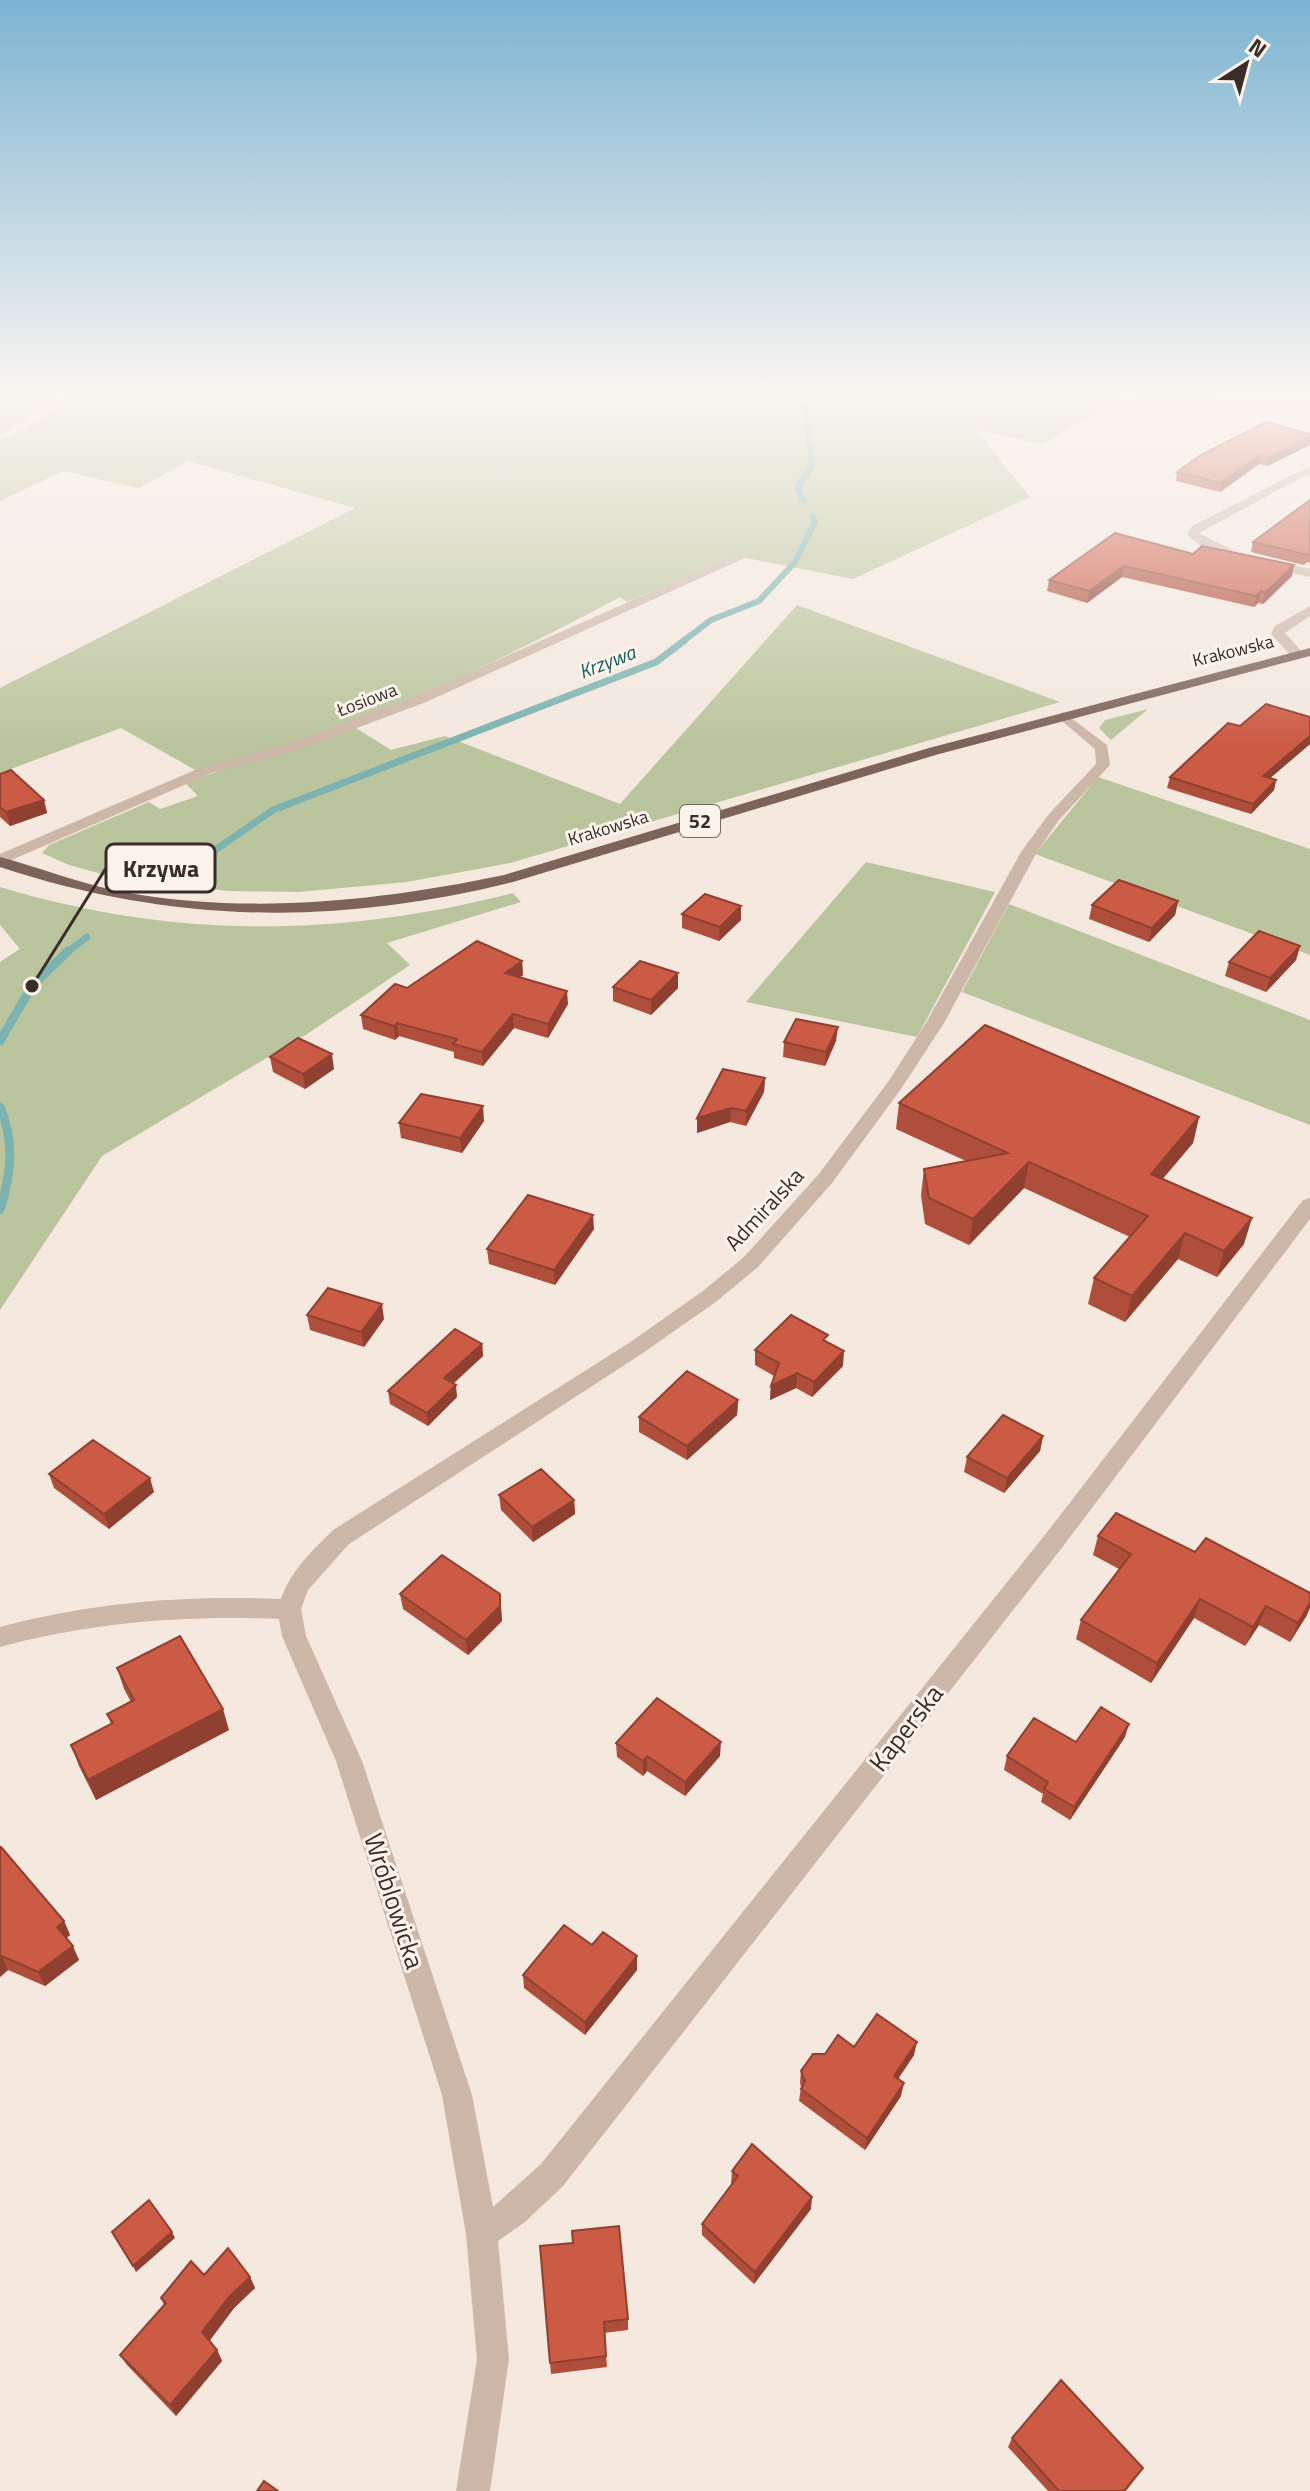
<svg xmlns="http://www.w3.org/2000/svg" width="1310" height="2491" font-family="'Titillium Web',sans-serif">
	<style>
		.green { fill: #bbc59d }
		.lines { fill: none; stroke-linecap: round; stroke-linejoin: round }
		.stream-far2 { stroke: #7cb3b1; stroke-width: 6 }
		.stream-far1 { stroke: #7cb3b1; stroke-width: 7 }
		.stream { stroke: #7cb3b1; stroke-width: 9 }
		.street { fill: #cdb7a9; fill-rule: evenodd }
		.primary { fill: #7d635a; fill-rule: evenodd }
		.wall { fill: #af4e3b }
		.shaded-wall { fill: #8f4030 }
		.building { fill: #cc5b45; stroke: #8f4030; stroke-width: 2 }
		.labels { text-anchor: middle; stroke-width: 6; stroke-linejoin: round; paint-order: stroke }
		.far-street-label { font-size: 18px; fill: #3a2d29; stroke: #fbf3ec }
		.far-water-label { font-size: 20px; font-style: italic; fill: #1c5f5e; stroke: #fbf3ec }
		.shield { fill: #fbf3ec; stroke: #746864; stroke-width: 2 }
		.shield-label { font-size: 20px; font-weight: bold; fill: #3a2d29 }
		.street-label { font-size: 22px; fill: #3a2d29; stroke: #fbf3ec }
		.near-street-label { font-size: 26px; fill: #3a2d29; stroke: #fbf3ec }
		.leader { fill: none; stroke: #3a2d29; stroke-width: 3 }
		.callout-dot { fill: #3a2d29; stroke: #fbf3ec; stroke-width: 3 }
		.callout { fill: #fbf3ec; stroke: #3a2d29; stroke-width: 3 }
		.callout-label { font-size: 24px; text-anchor: middle; font-weight: bold; fill: #3a2d29 }
	</style>
	<rect width="100%" height="100%" fill="#f4e8df"/>
	<path class="green" d="M0,396h56l-29,23 -27,15z
		M69,396h1054l-80,48 -67,-14 54,67 -177,82 -117,-23 -109,46 -7,-5c-106,57 -215,109 -329,148 -31,10 -63,17 -94,26l-76,-43 -121,45v-85l355,-180 -167,-47 -49,27 -76,-17 -63,30v-60l41,-21z
		M1132,396h84l-30,16z
		M797,605l263,97 -550,161 -103,19 -109,10 -70,-1 -115,-14 -44,-12 -27,-12 7,-8 100,-43 11,7 38,-13 -12,-12c54,-24 114,-36 170,-56l35,22 54,-14 175,68z
		M1148,709l-37,31 -12,-12 6,-8z
		M1098,777l212,72v106l-275,-101z
		M866,862l129,30 -78,145 -171,-35z
		M0,887c173,52 338,51 513,6l8,9 -134,41 23,22 -103,69 -205,122 -102,154v-348l20,-13 -20,-24z
		M1009,904l301,116v105l-348,-133z"/>
	<g class="lines">
		<path class="stream-far2" d="M804,501l-7,-13 15,-23 -7,-59 10,-10
			M682,642l29,-22 48,-19 36,-39 20,-40 -3,-6"/>
		<path class="stream-far1" d="M192,866l81,-56 383,-148 29,-22
			M66,953l21,-16"/>
		<path class="stream" d="M0,1041l32,-55 36,-35
			M0,1107c15,34 11,68 0,103"/>
		<path class="street" d="M1310,466v7l-111,60 35,18 76,18v8c-38,-9 -95,-12 -123,-43l5,-8z
			M737,554l10,3 -321,145 -128,48 -86,23 -212,92v-11l202,-87 86,-23 128,-48z
			M1310,606v10l-25,17 20,22 -12,3 -22,-24 4,-8z
			M1063,712l44,33 3,20 -51,55 -22,32 -93,171 -43,66 -69,94 -74,84 -41,34 -74,52 -294,191 -41,46 -7,19 5,27 56,125 110,334 21,112 48,-43 507,-633 255,-331 7,-2v21l-246,326 -501,641 -38,36 -27,19 11,118 -19,132h-34l21,-132 -11,-125 -24,-139 -106,-334 -54,-125 -3,-17c-95,-4 -187,3 -279,28v-20c93,-25 185,-32 281,-28 10,-29 31,-48 52,-69l296,-187 74,-52 41,-34 74,-82 70,-93 38,-59 95,-171 28,-38 47,-50 -1,-15 -39,-33z"/>
		<path class="primary" d="M1310,648v8l-371,98 -426,128c-177,44 -341,42 -513,-15v-10c41,11 81,27 123,35 127,23 256,9 381,-17l425,-127z"/>
	</g>
	<path class="wall" d="M1310,434l-42,32 -9,-2 -39,28 -44,-11 1,-9z
		M1310,500v63l-3,-1 -3,3 -53,-13 2,-10z
		M1193,554l99,22 -29,28 -5,-1 -4,4 -132,-30 -35,26 -40,-12 2,-11z
		M1240,726l70,18 -40,34 6,2 -2,10 -23,24 -84,-26 3,-11z
		M0,774l44,26 3,13 -37,13 -10,-9z
		M1178,901l-3,14 -26,27 -60,-23 3,-14z
		M741,906v14l-22,21 -37,-13v-14z
		M1300,946l-4,14 -30,32 -41,-16 4,-14z
		M522,961l1,14 -4,2 49,27 -20,34 -34,-10 -31,38 -29,-8v-6l-55,-16 -4,4 -32,-11 -2,-14 46,-27z
		M678,973v15l-27,27 -38,-14v-14z
		M836,1041l-11,25 -42,-9 1,-15z
		M270,1057l64,12 -29,20 -32,-17z
		M765,1078l-1,14 -18,34 -16,-4 -33,11z
		M899,1103l300,14 -6,26 -31,36 82,65 -27,33 -39,-18 -53,63 -37,-18 6,-26 36,-41 -106,-49 -55,57 -44,-21 -4,-29 3,-26 42,-8 -70,-32z
		M484,1121l-22,32 -61,-15 -2,-15z
		M594,1229l-39,56 -66,-21 -2,-15z
		M307,1315l77,4 -20,28 -54,-17z
		M827,1342l16,24 -31,31 -16,-9 -26,12 1,-14 3,-10 -19,-11v-15z
		M482,1344l1,12 -29,27 3,14 -29,29 -38,-22 -2,-13z
		M738,1400l-1,15 -50,45 -48,-28v-15z
		M1043,1436l-3,15 -36,42 -40,-21 3,-15z
		M49,1474l105,18 -45,37 -55,-41z
		M499,1495l75,5 1,14 -42,28 -32,-32z
		M1098,1536l209,79 -17,27 -31,-17 -14,21 -51,-28 -43,65 -75,-44 5,-19 38,-51 -26,-14z
		M400,1594h100l2,27 -34,34 -65,-46z
		M117,1668l112,62 -133,70 -17,-34 -8,-21 40,-21 -4,-10 24,-12 -7,-13z
		M1125,1737l-55,83 -29,-18 2,-8 -39,-24 3,-14 69,-14z
		M616,1743l104,13 -35,40 -38,-25 -4,5 -26,-19z
		M0,1848l64,73 6,14 -4,3 13,22 -34,26 -37,-16 -8,7z
		M592,1945l45,11v14l-52,65 -61,-47 -1,-13z
		M854,2047l60,8 -16,24 3,17 -36,54 -66,-49 2,-14 -1,-4 1,-12 24,-17z
		M732,2171l79,38 -57,75 -52,-49v-11l30,-40 -1,-1z
		M573,2243l55,76v11l-24,3 3,34 -56,7 -11,-128z
		M204,2275l46,2 5,11 -21,20 -25,33 8,9 5,11 -46,55 -49,-51 -7,-10 44,-50 -3,-7z
		M1012,2438l131,30 -17,23h-78l-40,-44z"/>
	<path class="shaded-wall" d="M1310,437v8l-42,21 2,-9z
		M1261,455l-2,9 -39,28 1,-9z
		M1294,565l-2,11 -29,28 2,-11z
		M1124,566l-2,11 -35,26 2,-12z
		M1261,591l-3,12 -4,4 2,-11z
		M1310,736v8l-49,42 2,-10z
		M1276,780l-2,10 -23,24 2,-10z
		M44,800l3,13 -37,13 -4,-14z
		M1178,901l-3,14 -26,27 3,-14z
		M741,906v14l-22,21 1,-14z
		M1300,946l-4,14 -30,32 4,-14z
		M522,961l1,14 -17,12 -1,-14z
		M678,973v15l-27,27v-15z
		M567,991l1,13 -20,34v-14z
		M513,1014l1,14 -31,38 -1,-14z
		M397,1023l2,13 -4,4 -1,-14z
		M838,1027l-2,14 -11,25 1,-14z
		M332,1054l2,15 -29,20 -2,-15z
		M765,1078l-1,14 -18,34v-15z
		M483,1106l1,15 -22,32 -2,-15z
		M731,1108l-1,14 -33,11v-15z
		M1199,1117l-6,26 -48,57 6,-26z
		M1029,1162l-5,26 -55,57 4,-26z
		M593,1215l1,14 -39,56 -1,-15z
		M1252,1218l-8,26 -27,33 7,-26z
		M1185,1233l-7,26 -53,63 7,-26z
		M382,1304l2,15 -20,28 -3,-15z
		M482,1344l1,12 -38,35 -1,-13z
		M844,1351l-1,15 -31,31 2,-15z
		M797,1373l-1,15 -26,12 1,-14z
		M456,1385l1,12 -29,29 -1,-13z
		M738,1400l-1,15 -50,45v-14z
		M1043,1436l-3,15 -36,42 3,-15z
		M150,1478l4,14 -45,37 -5,-15z
		M574,1500l1,14 -42,28 -1,-15z
		M500,1594l2,27 -34,34 -2,-15z
		M1200,1599l-6,19 -43,65 6,-20z
		M1310,1603v5l-3,7 -17,27 8,-19z
		M1266,1606l-7,19 -14,21 8,-19z
		M223,1709l6,21 -133,70 -8,-20z
		M1129,1724l-4,13 -55,83 4,-13z
		M721,1742l-1,14 -35,40v-14z
		M647,1756v15l-4,5v-15z
		M64,1921l6,14 -7,6 -6,-14z
		M73,1946l6,14 -34,26 -7,-14z
		M2,1956l6,14 -8,7v-19z
		M637,1956v14l-52,65v-13z
		M917,2042l-3,13 -23,34 3,-13z
		M904,2083l-3,13 -36,54 2,-12z
		M812,2197l-1,12 -57,75 1,-12z
		M172,2232l3,6 -39,34 -3,-6z
		M250,2277l5,11 -21,20 -26,35 -6,-11 27,-35z
		M217,2350l5,11 -46,55 -6,-11z"/>
	<path class="building" d="M1266,422l44,12v3l-40,20 -9,-2 -40,28 -44,-11 24,-17z
		M1310,500v53l-3,2 -54,-13z
		M1115,533l78,21 9,-8 92,19 -29,28 -4,-2 -5,5 -132,-30 -35,25 -40,-11z
		M1266,704l44,13v19l-47,40 13,4 -23,24 -83,-27 58,-54 12,3z
		M11,770l33,30 -38,12 -6,-5v-33z
		M1119,880l59,21 -26,27 -60,-23z
		M705,894l36,12 -21,21 -38,-13z
		M1259,931l41,15 -30,32 -41,-16z
		M477,941l45,20 -17,12 62,18 -19,33 -35,-10 -31,38 -29,-8 4,-5 -60,-16 -3,3 -33,-11 34,-31 12,4z
		M640,961l38,12 -27,27 -38,-13z
		M796,1019l42,8 -12,25 -42,-10z
		M985,1025l214,92 -48,57 101,44 -28,33 -39,-18 -53,63 -38,-18 54,-62 -119,-54 -56,57 -44,-21 -5,-29 84,-16 -109,-50z
		M298,1038l34,16 -29,20 -33,-17z
		M723,1069l42,9 -19,33 -15,-3 -34,10z
		M421,1094l62,12 -23,32 -61,-15z
		M528,1195l65,20 -39,55 -67,-21z
		M328,1288l54,16 -21,28 -54,-17z
		M791,1315l37,20 -5,5 21,11 -30,31 -17,-9 -26,13 8,-23 -24,-13z
		M455,1329l27,15 -38,34 12,7 -29,28 -39,-22z
		M687,1371l51,29 -51,46 -48,-29z
		M1003,1415l40,21 -36,42 -40,-21z
		M93,1440l57,38 -46,36 -55,-40z
		M541,1469l33,31 -42,27 -33,-32z
		M1116,1513l79,39 11,-14 104,55v10l-12,20 -32,-17 -13,21 -53,-28 -43,64 -76,-43 50,-66 -33,-18z
		M442,1555l58,39v12l-34,34 -66,-46z
		M180,1636l43,73 -135,71 -17,-35 42,-22 -6,-9 27,-14 -17,-32z
		M657,1698l64,44 -36,40 -38,-26 -4,5 -27,-18z
		M1101,1707l28,17 -55,83 -30,-18 4,-7 -41,-26 27,-38 42,24z
		M1,1847l63,74 -7,6 16,19 -35,26 -36,-16 -2,2v-110z
		M564,1925l28,20 11,-13 34,24 -52,66 -62,-47z
		M877,2014l40,28 -23,34 10,7 -37,55 -66,-49 4,-7 -4,-11 12,-17h12l13,-19 16,12z
		M752,2144l60,53 -57,75 -53,-48 36,-48 -6,-5z
		M149,2200l23,32 -39,34 -21,-34z
		M619,2226l9,93 -24,3 2,34 -56,7 -10,-117 33,-3 -1,-12z
		M228,2248l22,29 -21,20 -27,35 15,18 -47,55 -50,-50 46,-52 -5,-5 30,-37 13,14z
		M1061,2380l82,88 -19,23h-65l-47,-53z
		M264,2481l14,10h-21z"/>
	<linearGradient id="sky" x2="0" y2="1"><stop stop-color="#7db4d2"/><stop offset="0.53" stop-color="#faf5f1"/><stop offset="1" stop-color="#faf5f1" stop-opacity="0"/></linearGradient>
	<rect width="1310" height="745" fill="url(#sky)"/>
	<g class="labels">
		<g class="far-street-label">
			<text transform="translate(1233 651) rotate(-14)" y="6">Krakowska</text>
			<text transform="translate(367 700) rotate(-21)" y="6">Łosiowa</text>
			<text transform="translate(608 828) rotate(-17)" y="6">Krakowska</text>
		</g>
		<g class="far-water-label">
			<text transform="translate(607 662) rotate(-21)" y="7">Krzywa</text>
		</g>
		<rect class="shield" x="680" y="805" width="40" height="32" rx="6"/>
		<g class="shield-label">
			<text x="700" y="828">52</text>
		</g>
		<g class="street-label">
			<text transform="translate(764 1209) rotate(-47)" y="8">Admiralska</text>
		</g>
		<g class="near-street-label">
			<text transform="translate(906 1728) rotate(-52)" y="9">Kaperska</text>
			<text transform="translate(394 1901) rotate(72)" y="9">Wróblowicka</text>
		</g>
	</g>
	<path class="leader" d="M32 986L106 868"/>
	<circle class="callout-dot" cx="32" cy="986" r="8"/>
	<rect class="callout" x="106" y="844" width="109" height="48" rx="8"/>
	<g class="callout-label">
		<text x="161" y="877">Krzywa</text>
	</g>
	<g transform="translate(1246 64) rotate(36)" stroke="#fbf3ec" stroke-width="6" paint-order="stroke">
	<path d="M0-6L14 30L0 20L-14 30Z" fill="#3a2d29"/>
	<text y="-12" font-size="22" font-weight="bold" text-anchor="middle" fill="#3a2d29">N</text>
	</g>
</svg>
